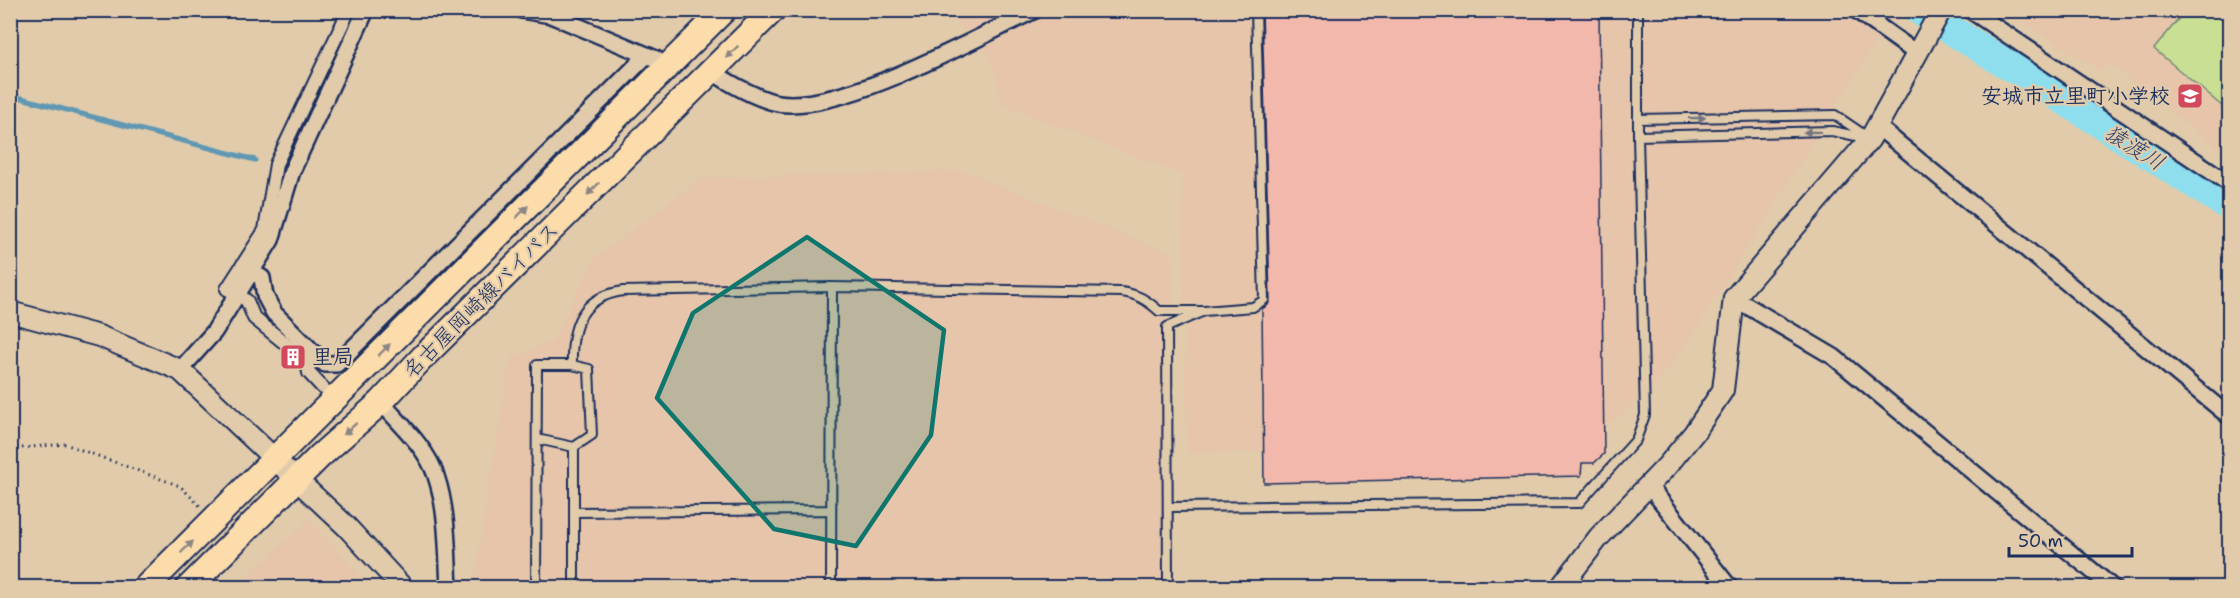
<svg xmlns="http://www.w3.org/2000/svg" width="2240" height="598" font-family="'Shantell Sans','Klee One',sans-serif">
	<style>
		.built { fill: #e6c5ab }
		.green { fill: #c9df94; stroke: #728779; stroke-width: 1.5 }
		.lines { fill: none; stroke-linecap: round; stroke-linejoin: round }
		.stream { stroke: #6198b4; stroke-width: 5 }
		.river { stroke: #8fdeed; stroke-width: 30 }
		.building { fill: #f2b8ac; stroke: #1b2f5e; stroke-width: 1.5 }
		.service-casing { stroke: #1b2f5e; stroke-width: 12 }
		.pedestrian-casing { stroke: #1b2f5e; stroke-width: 16 }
		.minor-casing { stroke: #1b2f5e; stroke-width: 20 }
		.tertiary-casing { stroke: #1b2f5e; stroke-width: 24 }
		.primary-casing { stroke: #1b2f5e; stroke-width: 28 }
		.path { stroke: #1b2f5e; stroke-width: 3; stroke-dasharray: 1.5 4.5; stroke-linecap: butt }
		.service { stroke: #e1cbab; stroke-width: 8 }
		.pedestrian { stroke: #e1cbab; stroke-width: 12 }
		.minor { stroke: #e1cbab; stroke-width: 15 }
		.tertiary { stroke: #e1cbab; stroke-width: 20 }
		.primary { stroke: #fddcac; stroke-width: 24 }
		.oneway { fill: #8c8685 }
		.oneway2 { fill: #747581 }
		.marked { fill: #0f766e; fill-opacity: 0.2; stroke: #0f766e; stroke-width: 4.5; stroke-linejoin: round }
		.labels { text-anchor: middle; stroke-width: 4.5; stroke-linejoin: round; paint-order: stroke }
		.poi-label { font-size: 21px; font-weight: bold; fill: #1b2f5e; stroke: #e1cbab; text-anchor: end }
		.street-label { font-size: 21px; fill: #1b2f5e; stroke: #e1cbab }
		.water-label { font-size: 22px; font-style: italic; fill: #27406c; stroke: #e1cbab }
	</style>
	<rect width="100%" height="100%" fill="#e1cbab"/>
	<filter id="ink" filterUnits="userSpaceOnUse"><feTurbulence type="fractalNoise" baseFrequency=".0167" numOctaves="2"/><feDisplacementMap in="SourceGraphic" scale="12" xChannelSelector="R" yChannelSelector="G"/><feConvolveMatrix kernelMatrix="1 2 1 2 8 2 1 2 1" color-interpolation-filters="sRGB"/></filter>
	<g filter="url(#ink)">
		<path class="built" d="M944,11h951l-201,322 -42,55 -72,59 -393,6 -5,-278 -178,-70 -16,-54z
			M2005,11h224v146l-120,-93 -7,8z
			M965,171l207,83v333l-696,1 -1,-13 35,-217 42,-16 42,-83 108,-81z
			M309,519l62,68h-135z"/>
		<path class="green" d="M2185,11h44v101l-75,-63z"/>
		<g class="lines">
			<path class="stream" d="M10,95l245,65"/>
			<path class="river" d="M1919,10l166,103 145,94"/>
		</g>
		<path class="building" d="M1262,10h337l5,444 -10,9h-12l-1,13 -317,7 -2,-174 6,-4 2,-5z"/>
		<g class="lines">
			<defs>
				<path id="service" d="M1638,119l197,-4 34,23
					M1638,136l194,-5 34,7
					M1204,311l49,-4 11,-7 -8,-290
					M537,439l37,8
					M1169,507l410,-4 57,-63 9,-25 -7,-279v-126
					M574,512l257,-2
					M536,588l1,-223h35
					M574,588v-141l18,-12 -3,-66 -17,-4c-1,-39 9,-68 51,-74l209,-4 289,5c16,2 26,8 38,19h45l-37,16 1,261
					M831,588l1,-301"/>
				<path id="pedestrian" d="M323,388l-14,-15 -2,-12 -53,-43 -7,-17 -9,-7 -11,-5 38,-59 11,-66 73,-154"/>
				<path id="minor" d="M521,10l30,5 105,44
					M1856,10l60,43
					M1970,10l260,174
					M712,71c16,12 46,28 66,32 64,10 196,-64 257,-93
					M1877,126l353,291
					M251,271l11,7 3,18 9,17 51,51h12l309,-308
					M1734,298l100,59 279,231
					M180,370l34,-38 57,-92 21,-69 74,-161
					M381,402c19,22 46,46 55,74 12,35 11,76 13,112
					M1649,486l81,102"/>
				<path id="tertiary" d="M10,312l89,24 81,34 166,156 57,62
					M1560,588l39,-51 68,-71 27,-33 29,-43 11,-92 136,-159 71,-129"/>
				<path id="primary" d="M145,588l579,-578
					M188,588l132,-132 61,-54 42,-45 350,-347"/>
			</defs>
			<use href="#service" class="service-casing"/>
			<use href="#pedestrian" class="pedestrian-casing"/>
			<use href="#minor" class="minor-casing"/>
			<use href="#tertiary" class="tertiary-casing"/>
			<use href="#primary" class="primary-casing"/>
			<path class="path" d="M10,449l55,-5 115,42 20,20"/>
			<use href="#service" class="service"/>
			<use href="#pedestrian" class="pedestrian"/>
			<use href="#minor" class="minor"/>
			<use href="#tertiary" class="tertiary"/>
			<use href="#primary" class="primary"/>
		</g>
		<defs><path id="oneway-solid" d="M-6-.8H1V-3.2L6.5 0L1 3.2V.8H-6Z" transform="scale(1.5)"/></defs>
		<g class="oneway">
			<use href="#oneway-solid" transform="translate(732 52) rotate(135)"/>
			<use href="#oneway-solid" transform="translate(593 189) rotate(135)"/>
			<use href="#oneway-solid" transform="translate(522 212) rotate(-45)"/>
			<use href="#oneway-solid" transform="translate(384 350) rotate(-45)"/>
			<use href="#oneway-solid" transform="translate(350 429) rotate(138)"/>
			<use href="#oneway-solid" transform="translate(187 547) rotate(-44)"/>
		</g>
		<g class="oneway2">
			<use href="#oneway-solid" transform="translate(1697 118) rotate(-1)"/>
			<use href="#oneway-solid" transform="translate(1812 132) rotate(179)"/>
		</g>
	</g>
	<path class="marked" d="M807,237l137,93 -13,105 -75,111 -82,-17 -117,-131 36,-85z"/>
	<defs>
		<symbol id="school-square" viewBox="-11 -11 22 22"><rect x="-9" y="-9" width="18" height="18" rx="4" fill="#d1495b" stroke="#e1cbab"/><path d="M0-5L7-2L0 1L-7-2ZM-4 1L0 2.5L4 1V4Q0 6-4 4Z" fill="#fff"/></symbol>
		<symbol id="building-square" viewBox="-11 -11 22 22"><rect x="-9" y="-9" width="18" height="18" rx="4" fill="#d1495b" stroke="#e1cbab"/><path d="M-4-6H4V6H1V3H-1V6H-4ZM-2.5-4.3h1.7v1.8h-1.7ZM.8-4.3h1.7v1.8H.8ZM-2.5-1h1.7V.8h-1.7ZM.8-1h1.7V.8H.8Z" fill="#fff"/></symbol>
	</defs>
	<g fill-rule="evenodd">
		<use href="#school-square" x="2175" y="81" width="30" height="30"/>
		<use href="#building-square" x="278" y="342" width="30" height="30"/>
	</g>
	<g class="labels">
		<g class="poi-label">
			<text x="2170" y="103">安城市立里町小学校</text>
			<text x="312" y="364" text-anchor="start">里局</text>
		</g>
		<g class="street-label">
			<text transform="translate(481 300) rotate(-45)" y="7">名古屋岡崎線バイパス</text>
		</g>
		<g class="water-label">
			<text transform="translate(2135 147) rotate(32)" y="8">猿渡川</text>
		</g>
	</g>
	<rect width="2240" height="598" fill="none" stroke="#e1cbab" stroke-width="36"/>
	<rect x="18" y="18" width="2204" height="562" fill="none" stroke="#1b2f5e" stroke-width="2" filter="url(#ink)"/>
	<path d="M2009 547v9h123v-9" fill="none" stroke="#1b2f5e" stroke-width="3"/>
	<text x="2018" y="547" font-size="18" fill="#1b2f5e" stroke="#e1cbab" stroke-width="4.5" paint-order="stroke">50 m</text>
</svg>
